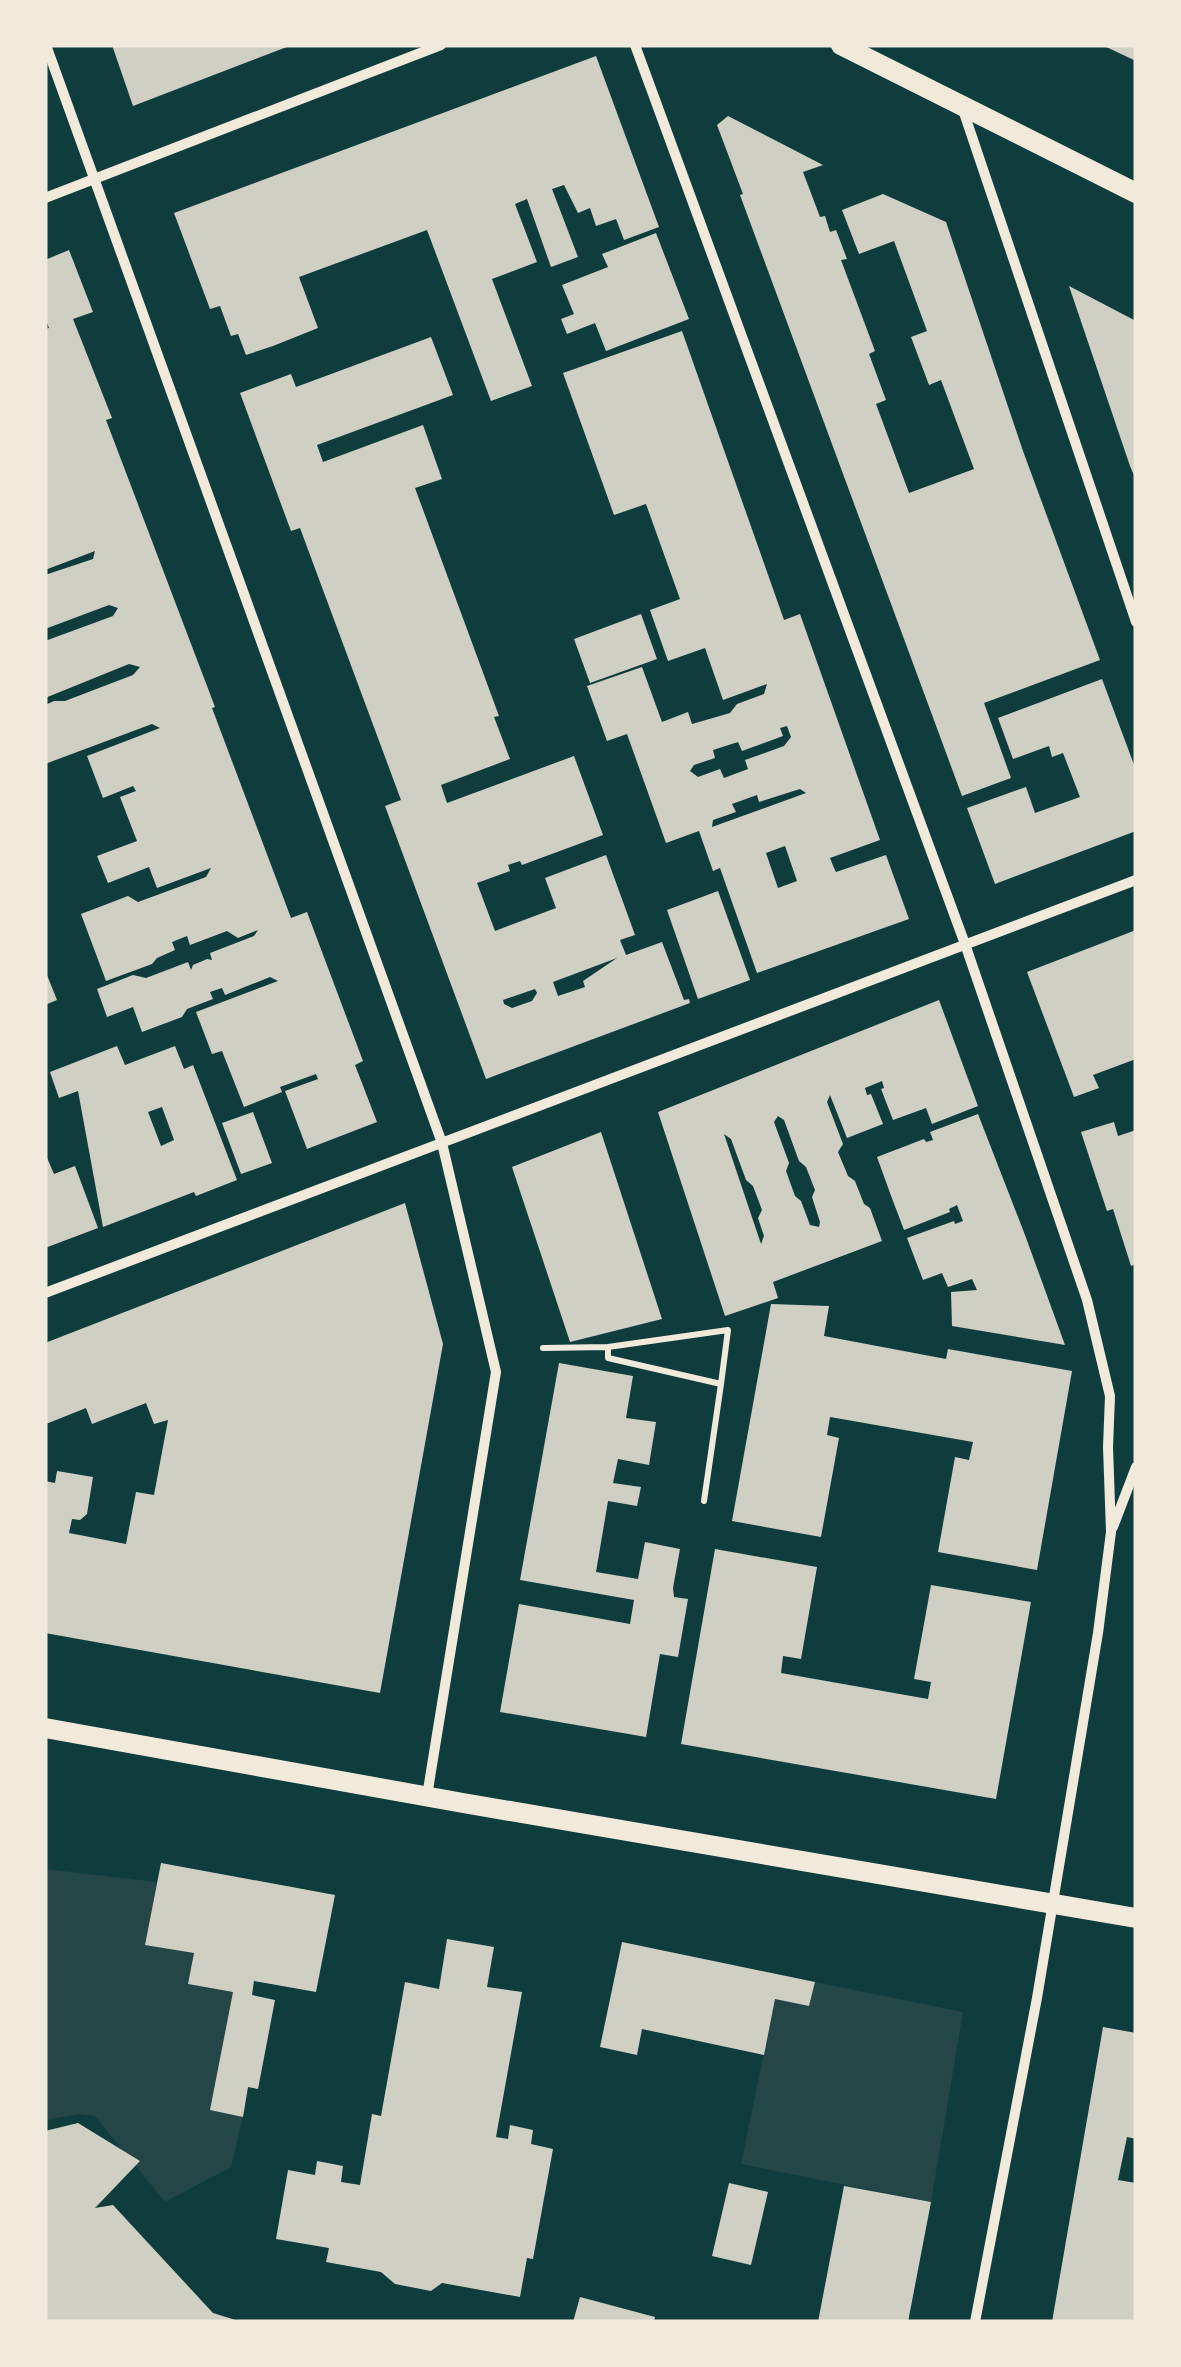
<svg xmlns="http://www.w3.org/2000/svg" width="1181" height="2367" font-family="Bitter,serif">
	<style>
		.green { fill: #244646 }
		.building { fill: #cfcfc3; fill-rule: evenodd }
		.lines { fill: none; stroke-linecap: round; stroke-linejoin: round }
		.path { stroke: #f1e9da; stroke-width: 6 }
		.minor { stroke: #f1e9da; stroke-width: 10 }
		.secondary { stroke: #f1e9da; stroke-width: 20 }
	</style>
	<rect width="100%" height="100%" fill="#0f3d3e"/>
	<path class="green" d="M45,1869l112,13 -11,62 48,9 -6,31 45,8 -22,118 32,7 -12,50 -66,35 -70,-86 -15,-2 -35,6z
		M815,1982l148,30 -32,190 -190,-38 34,-165 34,7z"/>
	<path class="building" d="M112,45h180l-159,61z
		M1102,45h34v16z
		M596,56l63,171 -35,13 -8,-21 -20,7 -6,-18 -12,5 -14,-28 -12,4 26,68 -27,10 -24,-68 -12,5 22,58 -45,17 40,107 -41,15 -64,-171 -128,47 19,51 -45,18 -27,9 -8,-21 -7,2 -11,-30 -10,3 -36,-96z
		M728,116l95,49 -20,7 17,45 5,-1 5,16 6,-2 11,29 -6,1 34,91 -6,3 17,46 -10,4 33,89 65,-24 -33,-89 -12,5 -18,-48 16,-6 -33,-90 -35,13 -17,-44 41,-16 63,28 77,229 77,209 -116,43 27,75 -49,18 -222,-601 3,-1 -26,-69z
		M656,233l33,86 -83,32 -11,-28 -28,11 -6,-15 13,-5 -12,-29 46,-18 -6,-13z
		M69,250l24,62 -20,7 39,99 -6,2 109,287 -3,1 79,210 16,-6 56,149 -8,4 22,57 -70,27 -22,-58 33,-12 -2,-5 -36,13 2,5 -38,15 -22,-56 -10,3 -16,-42 82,-31 -8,-4 -45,18 -3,-7 -12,4 3,7 -26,10 -5,8 -40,15 -9,-25 -26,10 -10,-28 36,-14 13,3 42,-16 3,8 2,-5 14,-6 5,1 -2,-7 44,-17 4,-6 -20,8 -11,-7 -37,14 -3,-9 -15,6 3,8 -18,8 -5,6 -46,17 -25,-67 47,-18 10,6 68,-25 5,-9 -54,20 -8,-21 -41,16 -11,-27 40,-15 -17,-44 16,-6 -3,-5 -30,12 -16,-42 73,-28 -8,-4 -107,40v-59l9,-4h11l68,-26 7,-8 -11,-3 -84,34v-57l68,-25 5,-8 -9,-3 -64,24v-54l48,-16 2,-8 -50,19v-241l4,-1 -4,-10v-58z
		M1069,286l67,35v159l-6,-14z
		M682,331l102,289 16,-6 80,226 -50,18 4,10 2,4 50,-17 23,64 -152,54 -37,-105 -7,3 -14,-40 -33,12 -39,-109 -20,7 -20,-55 55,-19 20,55 26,-10 4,12 38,-11 7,-9 27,-10 3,-10 -44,16 -18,-52 -37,13 -18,-51 30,-11 -34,-95 -32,11 -51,-142zM787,726l4,11 -7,9 -39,14 3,9 -24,9 -4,-9 -22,8 -8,-6 4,-6 21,-7 -2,-8 25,-8 4,9 41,-15 -3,-8zM800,789l6,4 -94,34 1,-7 23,-8 -4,-8 25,-9 2,7zM785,846l12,35 -19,7 -12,-35z
		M431,337l22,58 -136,50 6,17 100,-37 19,54 -27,9 84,228 -5,1 16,42 -69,26 6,18 127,-47 29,79 -81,30 -2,-4 -12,4 2,6 -33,12 18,48 61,-23 -11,-30 61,-23 29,80 -15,5 6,15 36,-13 22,58 5,-1 1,4 -204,76 -101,-273 16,-6 -101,-272 -9,3 -51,-138 51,-19 5,13zM617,958l-34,23 2,6 -27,9 -5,-14zM535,989l2,4 -5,8 -20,7 -8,-4 -1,-4z
		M641,614l16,45 -67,24 -16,-44z
		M1102,679l34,91v61l-141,53 -28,-76 59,-21 9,26 45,-16 -17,-44 -11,4 -3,-11 -36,13 -15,-41z
		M718,891l32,89 -52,19 -31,-89z
		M1136,930v129l-43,16 6,13 -25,9 -47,-125z
		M45,970l12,30 -12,5z
		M939,1000l39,106 -46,18 -6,-16 -33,12 -12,-31 3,-1 -2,-7 -17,7 2,7 4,-1 12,30 -36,14 -17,-43 -3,7 16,42 -5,8 10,24 7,5 9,23 6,4 12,33 -109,41 5,16 -53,18 -67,-204zM778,1116l6,4 15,41 7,6 9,23 -3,7 8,25 -1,5 -9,-2 -9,-24 -6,-5 -9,-25 3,-8 -15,-41zM724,1134l7,5 15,41 7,6 9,24 -4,8 6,18 -3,8z
		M117,1046l8,19 50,-19 9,23 9,-4 44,115 -41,16 -2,-4 -91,35 -25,-136 -19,7 -9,-26zM162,1107l12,33 -13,6 -13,-34z
		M253,1112l19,51 -31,11 -19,-51z
		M978,1114l47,121 40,110 -113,-19 -1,-34 26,-2 -5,-11 -24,8 -6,-14 -19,7 -16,-42 47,-17 1,3 8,-3 -6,-16 -8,4 1,3 -46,18 -14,-37 -13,-36 47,-18 2,3 7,-2 -3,-8z
		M1114,1122l4,14 18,-6v134l-5,2 -18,-57 -6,2 -26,-79z
		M601,1132l61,187 -92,23 -58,-175z
		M45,1153l9,21 21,-8 23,62 -53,20z
		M405,1203l38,141 -63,349 -335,-60v-152l10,2 2,-12 36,6 -6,37 -7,6 -8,-1 -3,14 57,11 10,-52 18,3 14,-75 -14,4 -8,-21 -54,21 -6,-16 -40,16 -1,-81z
		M771,1304l58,2 -5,30 122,23 2,-10 124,22 -35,199 -99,-18 17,-95 14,3 4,-18 -143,-25 -3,18 12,3 -18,99 -89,-16z
		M559,1363l74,13 -7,42 30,4 -7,43 -31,-6 -5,24 28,4 -4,19 -29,-5 -12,71 42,7 7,-37 35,7 -7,39 1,9 14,2 -10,58 -18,-3 -14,83 -146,-25 19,-108 111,20 4,-24 -114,-20z
		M715,1549l102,18 -16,92 -18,-3 -2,17 147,26 3,-17 -17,-3 17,-94 100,17 -35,197 -315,-55z
		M161,1863l174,32 -19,97 -62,-11 -2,14 23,5 -17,89 -10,-2 -5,30 -33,-7 23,-118 -45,-8 6,-31 -49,-8z
		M447,1939l47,8 -7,40 35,5 -26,145 12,2 2,-14 23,5 -2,14 22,5 -20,110 -6,-1 -7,39 -78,-14 -11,8 -36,-7 -14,-12 -55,-10 3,-14 -53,-9 12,-69 27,5 2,-14 26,5 -2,16 19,3 12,-71 9,2 24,-134 34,7z
		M622,1942l193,40 -6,24 -34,-7 -11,56 -122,-26 -5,26 -37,-8z
		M1103,2027l33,6v106l-9,-2 -9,43 18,3v139h-84z
		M78,2123l62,38 -45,47 18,-3 100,108 29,9h-195l-2,-14v-177z
		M729,2183l39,9 -17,73 -39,-9z
		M844,2186l87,16 -23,120h-90z
		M580,2297l75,20 -1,5h-81z"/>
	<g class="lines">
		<path class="path" d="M728,1330l-7,54 -113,-26v-11z
			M543,1348l65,-1
			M704,1501l17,-117"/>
		<path class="minor" d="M46,45l396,1098 54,229 -69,424
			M635,45l330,899 122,356 23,96 -2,51 3,85 -13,101 -61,365 -62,324
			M962,107l174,515
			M45,198l396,-153
			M45,1293l1091,-413
			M1113,1527l23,-60"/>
		<path class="secondary" d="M841,45l295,148
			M45,1728l418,75 673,115"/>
	</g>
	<rect width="1181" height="2367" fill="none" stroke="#f1e9da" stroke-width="95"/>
</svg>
